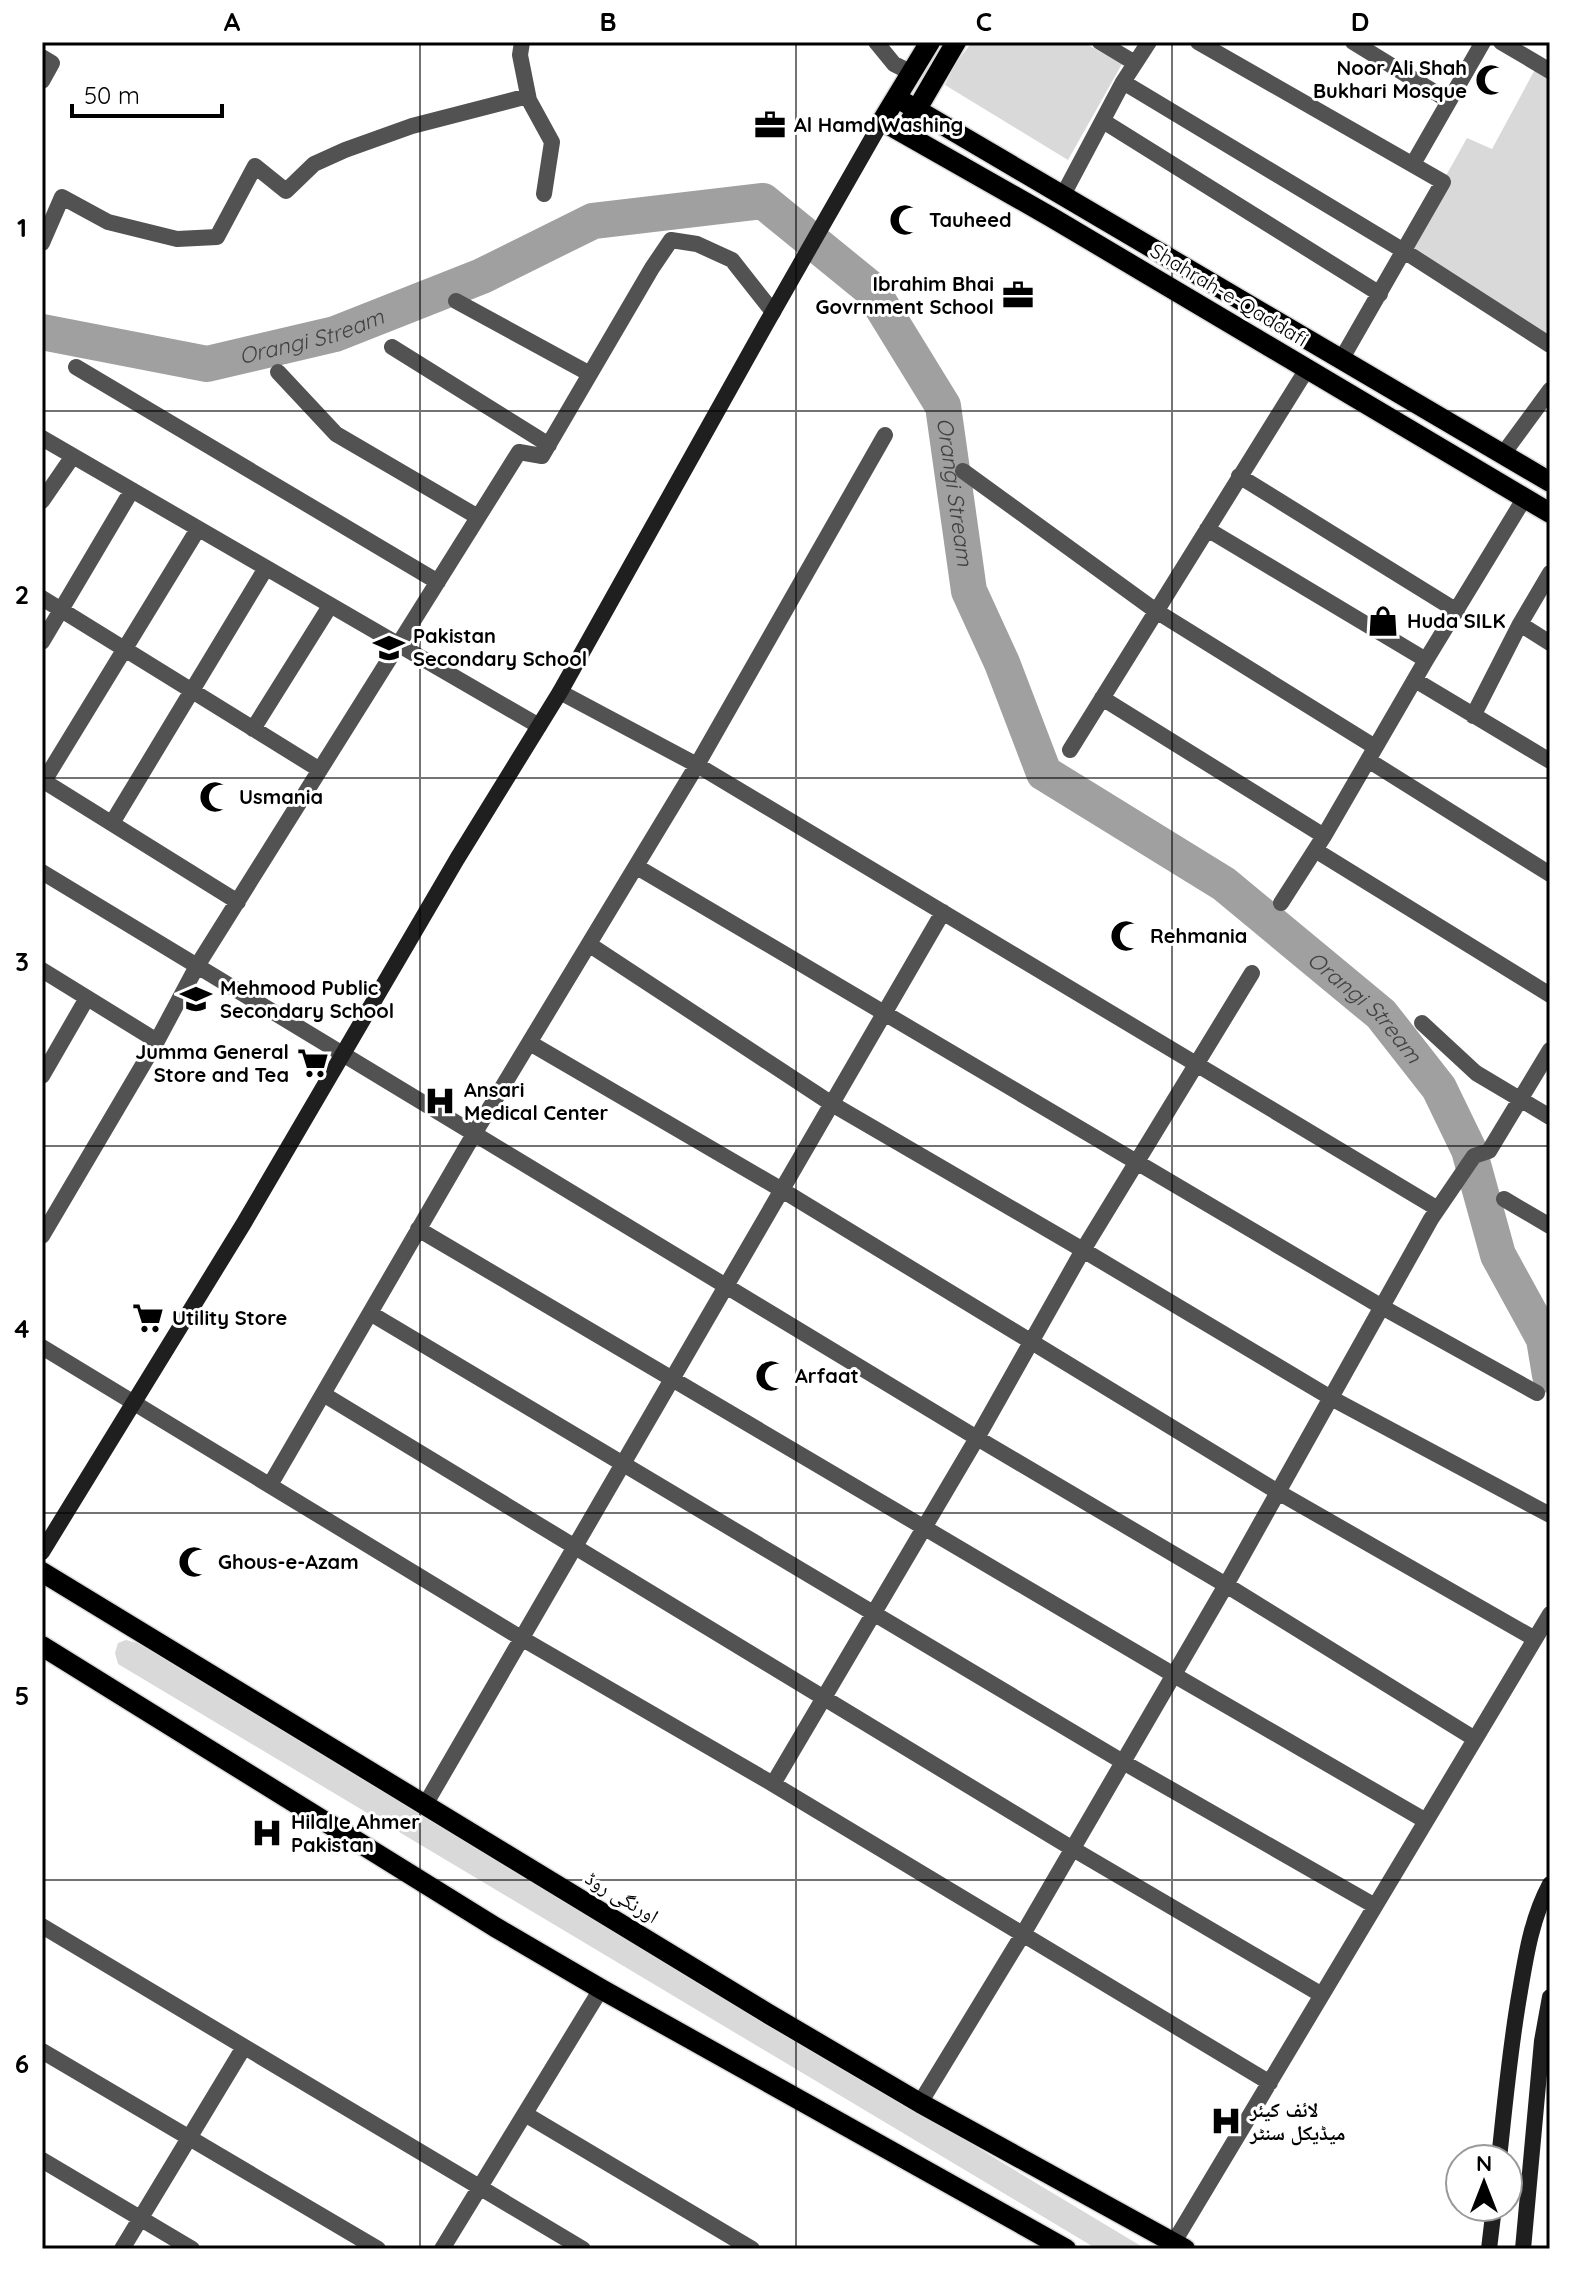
<svg xmlns="http://www.w3.org/2000/svg" width="1592" height="2291" font-family="Quicksand,'Noto Naskh Arabic',sans-serif">
	<style>
		.green { fill: #d9d9d9 }
		.lines { fill: none; stroke-linecap: round; stroke-linejoin: round }
		.river { stroke: #a0a0a0; stroke-width: 36 }
		.primary-casing { stroke: #dbdbdb; stroke-width: 23 }
		.street { stroke: #525252; stroke-width: 16 }
		.secondary { stroke: #1f1f1f; stroke-width: 16 }
		.primary { stroke: #000; stroke-width: 20 }
		.grid { fill: none; stroke: #000; stroke-width: 2; stroke-opacity: 0.55 }
		.labels { text-anchor: middle; stroke-width: 6; stroke-linejoin: round; paint-order: stroke }
		.poi-label { font-size: 20px; font-weight: bold; fill: #000; stroke: #fff; text-anchor: start }
		.street-label { font-size: 20px; fill: #000; stroke: #fff }
		.water-label { font-size: 22px; font-style: italic; fill: #414141; stroke: #fff }
		.neatline { fill: none; stroke: #000; stroke-width: 3 }
		.grid-label { font-size: 26px; text-anchor: middle; font-weight: bold; fill: #000 }
	</style>
	<rect width="100%" height="100%" fill="#fff"/>
	<path class="green" d="M972,42h111l39,22 -54,96 -123,-75 11,-22z
		M1538,64l12,7v274l-146,-94 63,-113 25,11z
		M126,1640l11,3 1009,606h-49l-979,-585 -3,-11 3,-10z"/>
	<g class="lines">
		<path class="river" id="s1" d="M42,332l165,32 128,-30 147,-58 111,-55 170,-20 108,88 72,117 26,185 33,72 42,110 180,111 157,130 58,74 30,62 29,105 46,84 6,36"/>
		<defs>
			<path id="primary" d="M930,42l-48,79 169,96 499,296
				M897,98l653,384
				M910,121l46,-79
				M42,1572l725,441 153,90 265,146
				M42,1646l453,281 106,62 465,260"/>
		</defs>
		<use href="#primary" class="primary-casing"/>
		<path class="street" d="M522,42l-2,13 9,45 23,42 -8,52
			M876,42l18,22 18,9
			M1100,42l35,21
			M1198,42l245,140 -102,178
			M1353,42l96,59
			M1501,42l49,29
			M42,57l10,6 -10,18
			M1123,82l281,169 146,94
			M1103,121l277,173
			M1413,164l70,-122
			M1063,195l60,-113 26,-40
			M42,243l20,-46 46,25 69,17 40,-2 38,-71 31,25 28,-27 31,-14 67,-24 116,-30
			M456,301l134,73
			M392,347l157,98
			M76,367l362,215
			M278,372l58,62 142,83
			M42,438l497,288
			M1503,454l47,-64
			M963,471l193,140 219,136
			M1239,476l218,135
			M42,501l31,-45
			M1207,529l219,131
			M42,598l278,172
			M1520,624l30,19
			M42,642l90,-152
			M1415,680l135,81
			M560,692l137,73 741,444
			M1102,698l222,138
			M1473,716l47,-92 30,-51
			M253,729l77,-123
			M1070,750l237,-381
			M1368,760l182,114
			M42,780l196,122
			M44,781l154,-252
			M112,823l154,-255
			M1315,850l235,145
			M637,867l745,440 155,86
			M42,872l935,566 249,147 249,154
			M1281,903l43,-67 102,-176 98,-161
			M590,945l242,159 251,146 248,148 219,117
			M42,970l115,71
			M1422,1023l54,50 74,44
			M530,1043l252,147 496,302 257,147
			M42,1076l45,-78
			M1504,1199l46,27
			M418,1229l756,446 252,146
			M42,1236l115,-195 40,-75 322,-514 23,4 110,-188 19,-28 26,4 35,16 41,52
			M370,1313l753,449 252,144
			M42,1347l479,291 252,146 497,299
			M323,1394l750,455 249,146
			M270,1485l204,-351 223,-369 188,-330
			M773,1784l204,-346 106,-188 169,-277
			M425,1805l518,-893
			M42,1926l541,323
			M42,2051l336,198
			M920,2103l103,-169 203,-349 205,-366 43,-63 15,-5 61,-101
			M525,2114l227,135
			M42,2160l150,89
			M1174,2242l376,-628
			M122,2249l122,-202
			M442,2249l159,-260"/>
		<path class="secondary" d="M42,1552l202,-329 213,-364 103,-167 206,-368 116,-203
			M1499,2159c6,-56 11,-112 21,-168 6,-36 12,-74 30,-107
			M1489,2249l5,-42
			M1523,2249l19,-208 8,-44"/>
		<use href="#primary" class="primary"/>
	</g>
	<path class="grid" d="M420,42v2207M796,42v2207M1172,42v2207M42,411h1508M42,778h1508M42,1146h1508M42,1513h1508M42,1880h1508"/>
	<defs>
		<symbol id="mosque-bare" viewBox="-9 -9 18 18"><path d="M3.5-4.9A6 6 0 1 0 3.5 4.9A5 5 0 1 1 3.5-4.9Z" fill="#000" stroke="#fff" stroke-width="2.5" paint-order="stroke"/></symbol>
		<symbol id="office-bare" viewBox="-9 -9 18 18"><path d="M-6-3h4V-5.5h4V-3h4V5H-6ZM-1-4.5V-3h2v-1.5ZM-6 0V1H6V0Z" fill="#000" stroke="#fff" stroke-width="2.5" paint-order="stroke"/></symbol>
		<symbol id="shop-bare" viewBox="-9 -9 18 18"><path d="M-5-2.5h2.3a2.7 3.5 0 0 1 5.4 0H5L5.5 6h-11ZM-1.5-2.5h3a1.5 2.3 0 0 0-3 0Z" fill="#000" stroke="#fff" stroke-width="2.5" paint-order="stroke"/></symbol>
		<symbol id="school-bare" viewBox="-9 -9 18 18"><path d="M0-5L7-2L0 1L-7-2ZM-4 1L0 2.5L4 1V4Q0 6-4 4Z" fill="#000" stroke="#fff" stroke-width="2.5" paint-order="stroke"/></symbol>
		<symbol id="supermarket-bare" viewBox="-9 -9 18 18"><path d="M-6-5.5h2.5l.6 2H6L4.5 2H-2.5L-4.4-4H-6ZM-1.5 3.2a1.3 1.3 0 1 0 .1 0ZM3 3.2a1.3 1.3 0 1 0 .1 0Z" fill="#000" stroke="#fff" stroke-width="2.5" paint-order="stroke"/></symbol>
		<symbol id="hospital-bare" viewBox="-9 -9 18 18"><path d="M-5-5h3v3.5h4V-5h3V5h-3V1.5h-4V5h-3Z" fill="#000" stroke="#fff" stroke-width="2.5" paint-order="stroke"/></symbol>
	</defs>
	<g fill-rule="evenodd">
		<use href="#mosque-bare" x="1469" y="58" width="44" height="44"/>
		<use href="#office-bare" x="748" y="103" width="44" height="44"/>
		<use href="#mosque-bare" x="883" y="198" width="44" height="44"/>
		<use href="#office-bare" x="996" y="273" width="44" height="44"/>
		<use href="#shop-bare" x="1361" y="599" width="44" height="44"/>
		<use href="#school-bare" x="367" y="626" width="44" height="44"/>
		<use href="#mosque-bare" x="193" y="775" width="44" height="44"/>
		<use href="#mosque-bare" x="1104" y="914" width="44" height="44"/>
		<use href="#school-bare" x="174" y="977" width="44" height="44"/>
		<use href="#supermarket-bare" x="291" y="1041" width="44" height="44"/>
		<use href="#hospital-bare" x="418" y="1079" width="44" height="44"/>
		<use href="#supermarket-bare" x="126" y="1296" width="44" height="44"/>
		<use href="#mosque-bare" x="749" y="1354" width="44" height="44"/>
		<use href="#mosque-bare" x="172" y="1540" width="44" height="44"/>
		<use href="#hospital-bare" x="245" y="1811" width="44" height="44"/>
		<use href="#hospital-bare" x="1204" y="2099" width="44" height="44"/>
	</g>
	<g class="labels">
		<g class="poi-label">
			<text x="1467" y="75" text-anchor="end">Noor Ali Shah<tspan x="1467" dy="23">Bukhari Mosque</tspan></text>
			<text x="794" y="132">Al Hamd Washing</text>
			<text x="929" y="227">Tauheed</text>
			<text x="994" y="291" text-anchor="end">Ibrahim Bhai<tspan x="994" dy="23">Govrnment School</tspan></text>
			<text x="1407" y="628">Huda SILK</text>
			<text x="413" y="643">Pakistan<tspan x="413" dy="23">Secondary School</tspan></text>
			<text x="239" y="804">Usmania</text>
			<text x="1150" y="943">Rehmania</text>
			<text x="220" y="995">Mehmood Public<tspan x="220" dy="23">Secondary School</tspan></text>
			<text x="289" y="1059" text-anchor="end">Jumma General<tspan x="289" dy="23">Store and Tea</tspan></text>
			<text x="464" y="1097">Ansari<tspan x="464" dy="23">Medical Center</tspan></text>
			<text x="172" y="1325">Utility Store</text>
			<text x="795" y="1383">Arfaat</text>
			<text x="218" y="1569">Ghous-e-Azam</text>
			<text x="291" y="1829">Hilal e Ahmer<tspan x="291" dy="23">Pakistan</tspan></text>
			<text x="1250" y="2117">لائف کیئر<tspan x="1250" dy="23">میڈیکل سنٹر</tspan></text>
		</g>
		<g class="street-label">
			<text transform="translate(1229 295) rotate(31)" y="7">Shahrah-e-Qaddafi</text>
			<text transform="translate(622 1897) rotate(31)" y="7">اورنگی روڈ</text>
		</g>
		<g class="water-label">
			<text dy="8" stroke="none"><textPath href="#s1" startOffset="276">Orangi Stream</textPath></text>
			<text dy="8" stroke="none"><textPath href="#s1" startOffset="1116">Orangi Stream</textPath></text>
			<text dy="8" stroke="none"><textPath href="#s1" startOffset="1812">Orangi Stream</textPath></text>
		</g>
	</g>
	<rect width="1592" height="2291" fill="none" stroke="#ffffff" stroke-width="88"/>
	<g transform="translate(1484 2183)"><circle r="38" fill="#ffffff" stroke="#999999" stroke-width="2"/>
	<path d="M0-6L14 30L0 20L-14 30Z" fill="#000000"/>
	<text y="-12" font-size="22" font-weight="bold" text-anchor="middle" fill="#000000">N</text>
	</g>
	<path d="M72 104v12h150v-12" fill="none" stroke="#000000" stroke-width="4"/>
	<text x="84" y="104" font-size="24" fill="#000000" stroke="#ffffff" stroke-width="6" paint-order="stroke">50 m</text>
	<rect x="44" y="44" width="1504" height="2203" class="neatline"/>
	<g class="grid-label">
		<text x="232" y="31">A</text>
		<text x="608" y="31">B</text>
		<text x="984" y="31">C</text>
		<text x="1360" y="31">D</text>
		<text x="22" y="237">1</text>
		<text x="22" y="604">2</text>
		<text x="22" y="971">3</text>
		<text x="22" y="1338">4</text>
		<text x="22" y="1705">5</text>
		<text x="22" y="2073">6</text>
	</g>
</svg>
